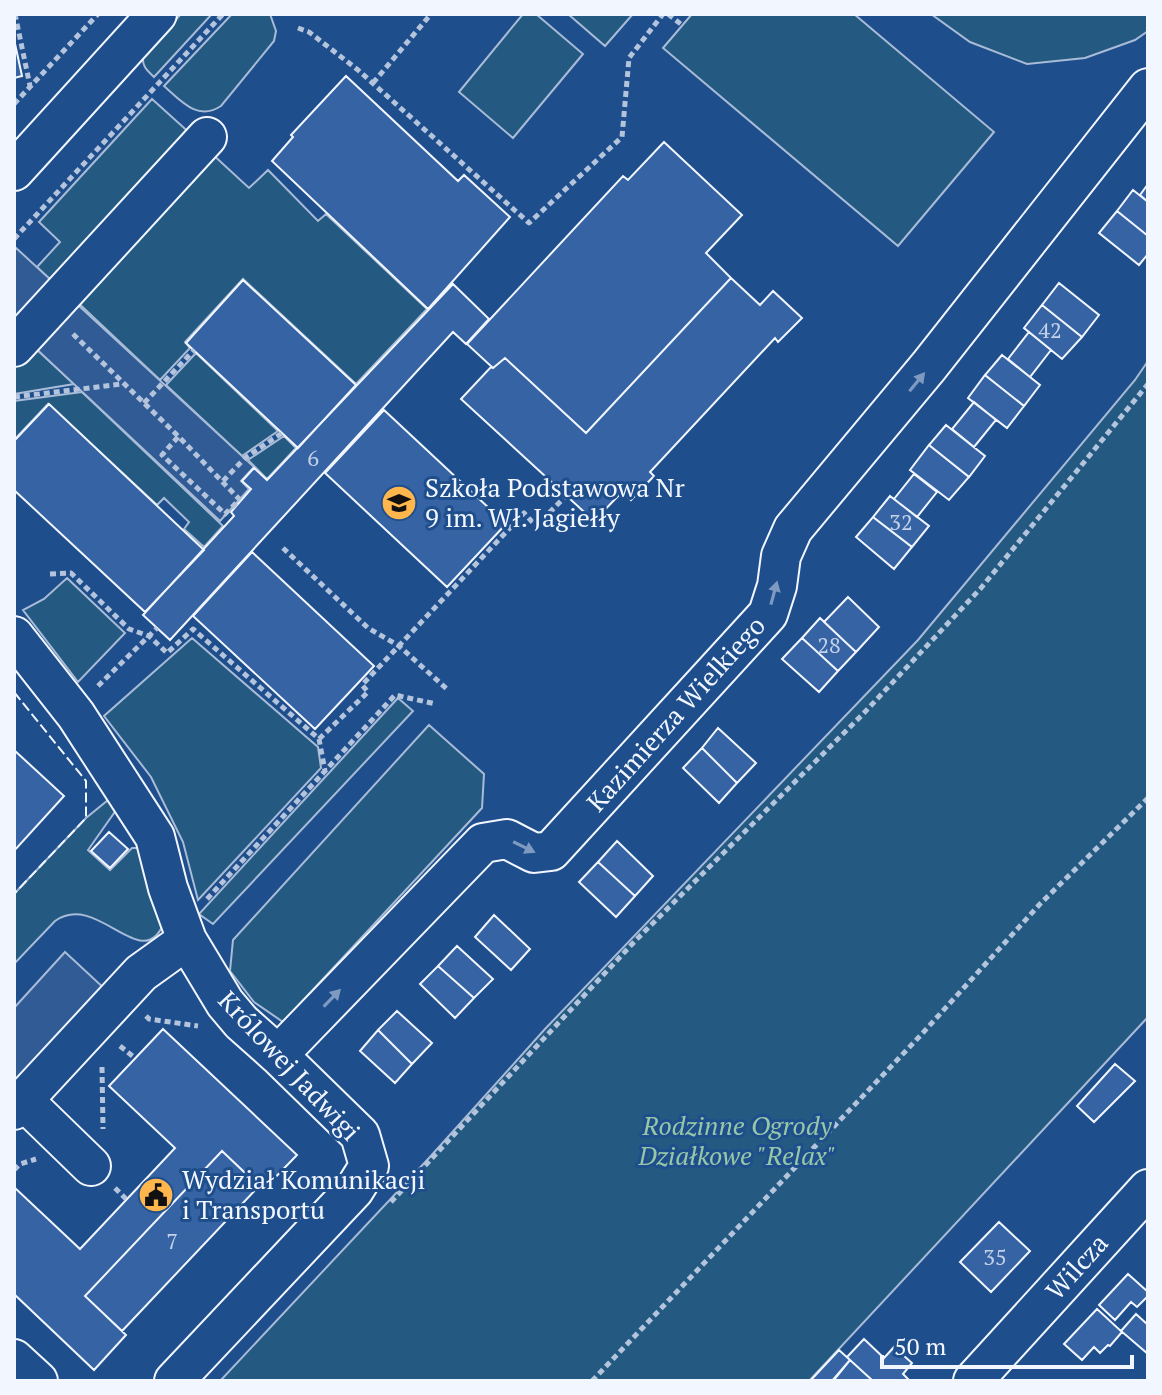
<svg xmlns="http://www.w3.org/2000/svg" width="1162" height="1395" font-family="'PT Serif',serif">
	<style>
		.green { fill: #245a82; stroke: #a8bbd7; stroke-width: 2 }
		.parking { fill: #305b95; stroke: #a8bbd7; stroke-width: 2 }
		.building { fill: #3563a3; stroke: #f2f6ff; stroke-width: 2 }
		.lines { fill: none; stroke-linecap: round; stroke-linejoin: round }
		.minor-casing { stroke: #f2f6ff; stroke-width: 42 }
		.path { stroke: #b3c4dc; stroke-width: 5; stroke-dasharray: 6 4; stroke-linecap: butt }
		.minor { stroke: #1f4e8c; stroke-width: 38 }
		.fence { stroke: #f2f6ff; stroke-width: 2; stroke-dasharray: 10 4; stroke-linecap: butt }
		.oneway { fill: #7e9ac0 }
		.labels { text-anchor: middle; stroke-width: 6; stroke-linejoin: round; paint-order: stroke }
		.number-label { font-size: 22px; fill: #c3d1e8 }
		.poi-label { font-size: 26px; fill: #f2f6ff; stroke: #1f4e8c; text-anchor: start }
		.street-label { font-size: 26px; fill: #f2f6ff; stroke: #1f4e8c }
		.park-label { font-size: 26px; font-style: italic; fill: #97c8a6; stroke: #1f4e8c }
	</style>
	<rect width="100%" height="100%" fill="#1f4e8c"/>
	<path class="green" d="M181,14h31l-58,63c-7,-7 -12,-10 -11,-21z
		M232,14h38l6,17 -2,10 -53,65c-23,15 -39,-4 -57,-20z
		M523,14h13l47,40 -70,84 -54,-46z
		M568,14h65l-28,32z
		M692,14h162l140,118 -96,114 -235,-198z
		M931,14h217v17l-13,9 -50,18 -58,6 -57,-22z
		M152,99l41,37 -137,149 -19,-18 23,-25 -21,-20z
		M210,152l39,36 19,-18 50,51 8,-7 101,95 -71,75 -113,-105 -58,63 5,6 -30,32 -86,-81z
		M32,345l42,39 -60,10v-30z
		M196,353l82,78 -36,25 -76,-71z
		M1148,361v656l-339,364h-589l209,-223 116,-129 373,-389 217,-260z
		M82,392l141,134 -19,21 -20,-18 5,-7 -25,-24 -7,7 -109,-101 -34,36v-39z
		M284,436l12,12 -29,31 -19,-19z
		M67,578l58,55 -47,49 -55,-72 21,-11z
		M192,638l126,109 3,21 -123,132 -15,-58 -32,-65 -47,-61z
		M398,698l15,13 -200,213 -14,-10z
		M429,725l55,49 -2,34 -199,214 -29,-20 -24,-31 3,-31z
		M113,796l6,10 -31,44 22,20 22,-22h8l23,77c-22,49 -66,-34 -108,-4l-41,43v-70l72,-76z"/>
	<path class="parking" d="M15,247l239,220 -13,14 8,8 -29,32 -206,-193z
		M65,952l41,38 -92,100v-82z"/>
	<path class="building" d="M14,39l8,37 -8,2z
		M346,76l112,105 6,-6 46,42 -82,92 -156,-148 21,-24 -2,-2z
		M664,142l78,73 -36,38 25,25 -145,155 -81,-75 -12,10 -26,-24 156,-168 5,4z
		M1148,184v18l-8,-7z
		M1133,190l15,12v34l-31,-25z
		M1117,211l31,25v18l-9,11 -40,-32z
		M731,278l29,27 13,-14 29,27 -24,24 -3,-4 -125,134 4,4 -23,24 -9,-8 -28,29 -133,-122 30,-32 2,1 12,-10 81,75z
		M243,280l113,105 -58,63 -112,-105z
		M1059,283l40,32 -17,22 -40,-32z
		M453,284l36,35 -23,25 -13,-12 -283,308 -27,-25 91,-99 -3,-4 20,-23 -9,-8 12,-13 13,12z
		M1042,305l40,32 -20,22 -38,-31z
		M1029,332l22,18 -21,27 -22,-18z
		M1002,355l38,30 -16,21 -39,-31z
		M985,375l39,31 -17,22 -39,-30z
		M974,402l22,18 -22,27 -22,-18z
		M49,404l155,146 -59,62 -131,-122v-49z
		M384,410l122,114 -59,63 -122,-114z
		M946,425l39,31 -16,21 -40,-32z
		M929,445l40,32 -20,23 -39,-30z
		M914,474l23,18 -20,25 -23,-18z
		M890,496l39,30 -17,21 -39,-30z
		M873,517l39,30 -18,22 -38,-32z
		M252,552l122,114 -59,63 -122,-113z
		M848,597l31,30 -23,25 -32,-30z
		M820,618l36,34 -18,19 -36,-33z
		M802,638l36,33 -19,21 -37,-33z
		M718,728l38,35 -19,20 -35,-35z
		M702,748l35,35 -18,20 -36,-35z
		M14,750l50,46 -50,55z
		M109,832l19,17 -18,19 -19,-17z
		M617,841l36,35 -18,20 -37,-34z
		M598,862l37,34 -19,21 -37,-35z
		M494,915l36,34 -19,21 -36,-33z
		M457,946l36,33 -19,19 -36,-32z
		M438,966l36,32 -19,20 -35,-34z
		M397,1011l35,32 -20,21 -34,-34z
		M163,1029l134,126 -34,35 -41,-39 -137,145 41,39 -32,35 -80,-76v-107l66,62 95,-101 -66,-62z
		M378,1030l34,34 -17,19 -35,-32z
		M1115,1064l20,17 -41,41 -17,-16z
		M222,1151l37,35 -137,145 -37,-35z
		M999,1222l31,29 -39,41 -31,-30z
		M1128,1274l20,18v4l-11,11 -6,-5 -16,18 -16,-15z
		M1097,1309l25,23 -12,14 -2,-1 -8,8 -6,-6 -12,13 -18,-16z
		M1136,1314l12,11v29l-27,-23z
		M864,1339l20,19 10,-11 18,16 -9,11 7,7h-37l-23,-21 -3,-3z
		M839,1350l11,10 -18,21h-22z
		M850,1360l23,21h-40z"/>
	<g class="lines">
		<defs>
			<path id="minor" d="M14,171l143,-157
				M14,347l193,-210
				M14,636l62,79 79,122 13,51 19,52 38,63 16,19 37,33 82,80 9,31 -15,24 -180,191
				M278,1055l205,-212 24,-4 27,14 17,-2 217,-237 9,-28 4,-30 12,-27 136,-163 219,-278
				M23,1100l68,66
				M14,1110l127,-137 46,-33
				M14,1359l24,22
				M973,1381l175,-192"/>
		</defs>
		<use href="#minor" class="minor-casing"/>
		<path class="path" d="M15,14l15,72
			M668,14l14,11
			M298,28l11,4 49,38 171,153 93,-86 7,-79 34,-44
			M373,83l58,-69
			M14,104l84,-90
			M14,239l209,-225
			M73,334l106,103 62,64
			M14,397l108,-13
			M144,403l50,-53
			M178,437l-16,18 63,59 14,-14
			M223,481l22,-23 37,-25
			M283,548l85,80 31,18 49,44
			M50,574l21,-1 58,56 20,7 18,17 26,-24 126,110 6,32
			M98,686l59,-58
			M319,739l49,-47 -6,-7 162,-172 12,13 30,-30
			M207,899l188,-204 41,9
			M146,1016l3,3 49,7
			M120,1046l15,12
			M102,1067l1,62
			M14,1170l6,-6 16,-5
			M115,1188l11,11
			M391,1202l244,-261 228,-227 118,-126 167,-204
			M592,1381l328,-345 120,-132 108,-106"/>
		<use href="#minor" class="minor"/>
		<path class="fence" d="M14,692l72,89v37l-72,76"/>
	</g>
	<defs><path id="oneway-solid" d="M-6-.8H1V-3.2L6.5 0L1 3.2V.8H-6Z" transform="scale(2)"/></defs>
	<g class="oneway">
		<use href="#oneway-solid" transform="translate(917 382) rotate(-51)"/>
		<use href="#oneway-solid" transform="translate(774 593) rotate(-75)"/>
		<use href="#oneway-solid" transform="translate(524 847) rotate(26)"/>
		<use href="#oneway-solid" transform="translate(332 998) rotate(-46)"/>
	</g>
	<defs>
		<symbol id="school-disc" viewBox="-11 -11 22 22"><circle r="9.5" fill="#ffb74d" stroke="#1f4e8c"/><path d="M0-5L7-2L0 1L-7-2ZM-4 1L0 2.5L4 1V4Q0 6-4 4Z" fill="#111"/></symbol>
		<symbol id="civic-disc" viewBox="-11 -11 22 22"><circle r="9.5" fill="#ffb74d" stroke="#1f4e8c"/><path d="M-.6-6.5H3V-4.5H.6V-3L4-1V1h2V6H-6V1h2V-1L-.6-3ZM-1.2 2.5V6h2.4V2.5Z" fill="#111"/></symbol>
	</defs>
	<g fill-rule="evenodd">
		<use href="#school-disc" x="379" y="483" width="40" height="40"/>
		<use href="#civic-disc" x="136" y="1175" width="40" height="40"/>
	</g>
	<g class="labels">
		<g class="number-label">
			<text x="1050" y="338">42</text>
			<text x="313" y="466">6</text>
			<text x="901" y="530">32</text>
			<text x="829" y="653">28</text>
			<text x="172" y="1249">7</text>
			<text x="995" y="1265">35</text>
		</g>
		<g class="poi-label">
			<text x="425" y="497">Szkoła Podstawowa Nr<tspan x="425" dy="30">9 im. Wł. Jagiełły</tspan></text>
			<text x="182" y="1189">Wydział Komunikacji<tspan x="182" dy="30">i Transportu</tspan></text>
		</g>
		<g class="street-label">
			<text transform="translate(676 714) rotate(-48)" y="9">Kazimierza Wielkiego</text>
			<text transform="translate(289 1066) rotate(47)" y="9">Królowej Jadwigi</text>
			<text transform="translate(1077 1267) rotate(-48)" y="9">Wilcza</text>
		</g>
		<g class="park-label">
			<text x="737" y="1135">Rodzinne Ogrody<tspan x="737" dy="30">Działkowe "Relax"</tspan></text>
		</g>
	</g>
	<rect width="1162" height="1395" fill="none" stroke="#f2f6ff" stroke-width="32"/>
	<path d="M882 1355v12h250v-12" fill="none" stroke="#f2f6ff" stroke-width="4"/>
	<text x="894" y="1355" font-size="24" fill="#f2f6ff" stroke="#1f4e8c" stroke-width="6" paint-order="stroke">50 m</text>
</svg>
